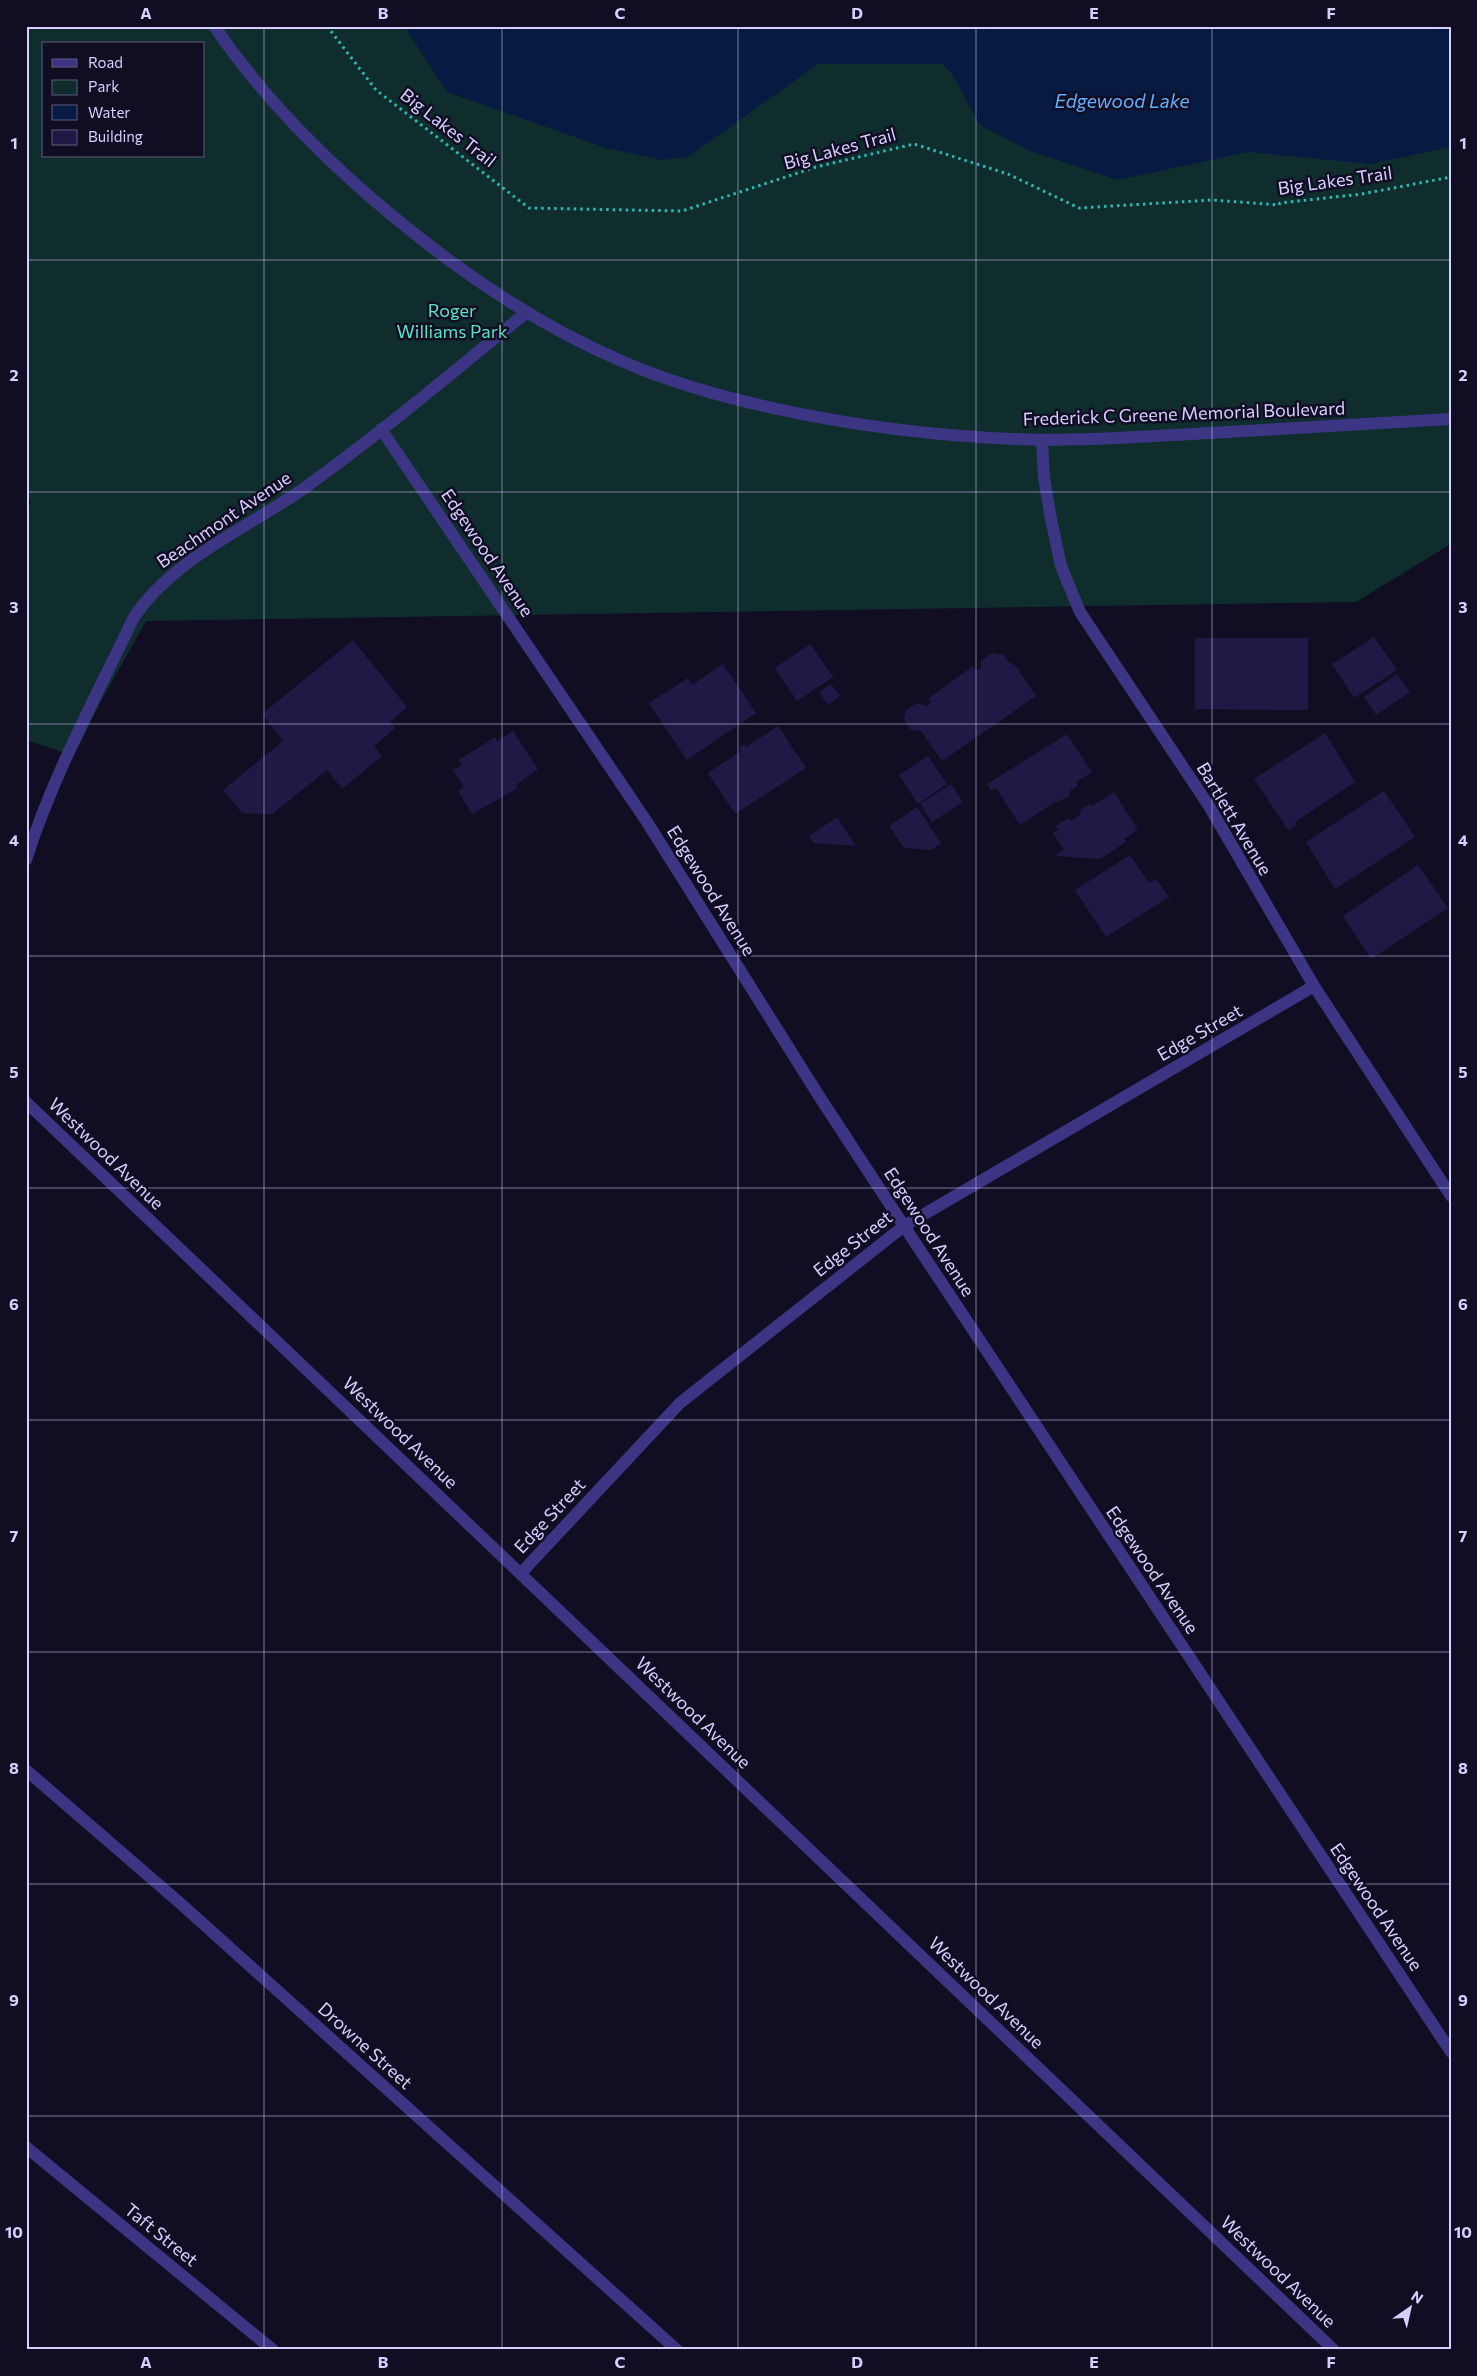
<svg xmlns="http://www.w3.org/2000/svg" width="1477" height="2376" font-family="Commissioner,sans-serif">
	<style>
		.green { fill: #0f2d2d; fill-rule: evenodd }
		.water { fill: #071b42 }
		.building { fill: #221845 }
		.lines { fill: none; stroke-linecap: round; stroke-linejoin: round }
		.path { stroke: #28b9b5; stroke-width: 3; stroke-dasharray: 2.5 4; stroke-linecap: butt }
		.street { stroke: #3b3584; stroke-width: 12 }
		.grid { fill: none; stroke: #d6cfff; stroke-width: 1; stroke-opacity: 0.55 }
		.labels { text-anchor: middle; stroke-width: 5; stroke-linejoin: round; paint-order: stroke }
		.street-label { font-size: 18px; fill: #d6cfff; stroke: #110d23 }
		.park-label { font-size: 18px; fill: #55e5c5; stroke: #110d23 }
		.water-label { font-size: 19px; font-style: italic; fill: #5dafff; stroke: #110d23 }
		.neatline { fill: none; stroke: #d6cfff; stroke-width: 2 }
		.grid-label { font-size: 16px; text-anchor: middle; font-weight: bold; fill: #d6cfff }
	</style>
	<rect width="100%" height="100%" fill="#110d23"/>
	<path class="green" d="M26,26h1425v518l-95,58 -1210,19 -46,82 -23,47 -9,4 -42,-14v-232l5,-6 -5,-8zM44,44h160v112h-160z"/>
	<path class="water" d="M404,26h1047v121l-81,17 -122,-12 -130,28 -88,-29 -50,-26 -28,-51 -10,-10h-124l-130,93 -26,3 -56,-12 -159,-56z"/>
	<path class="building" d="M1374,637l23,33 -43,28 -22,-34z
		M1195,638h113v72l-113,-1z
		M353,640l54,67 -17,15 5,6 -21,18 8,10 -40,33 -15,-19 -55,44 -30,-1 -19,-23 60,-49 -21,-27z
		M810,644l23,33 -36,24 -22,-33z
		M992,653l12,2 4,7 7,3 21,31 -94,65 -21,-30 -10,-1 -7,-10 2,-10 11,-7 9,3 5,-4 -3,-3 45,-33 4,5 4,-3v-7z
		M723,664l33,49 -69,47 -38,-57 39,-25 4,7z
		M1397,674l13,18 -34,23 -12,-18z
		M831,684l9,12 -12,9 -9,-13z
		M778,726l28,42 -71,46 -27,-41 33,-22 -2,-3 5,-4 2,3z
		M513,731l25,38 -22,16 2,3 -46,26 -14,-23 6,-4 -11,-17 9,-5 -3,-5 36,-23 2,4z
		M1325,733l30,49 -60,40 1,3 -8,5 -34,-51z
		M1067,734l25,38 -16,10 2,4 -7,4 -3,7 -16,7 -32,21 -24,-37 -5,3 -4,-7z
		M928,756l19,28 -29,20 -19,-29z
		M951,784l12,18 -31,20 -12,-18z
		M1384,791l31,46 -80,52 -29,-47z
		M1114,792l24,38 -14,9 2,3 -26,17 -45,-3 9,-6 -11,-17 6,-4 -3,-3 12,-8 2,3 11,-7 -2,-3 11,-7 2,2z
		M917,807l24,36 -9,7 -28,-2 -15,-22z
		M837,817l19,29 -42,-3 -5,-7z
		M1130,855l19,28 7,-4 13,18 -63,40 -31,-47z
		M1418,865l30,43 -77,51 -28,-43z"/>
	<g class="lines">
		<path class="path" d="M327,26l49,64 153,118 153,3 134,-44 98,-23 94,30 71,34 133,-8 67,5 1,-2 82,-9 89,-17"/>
		<path class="street" d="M214,26c54,79 125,148 201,208 64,51 135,97 211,129 49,21 100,35 151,46 88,19 178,29 267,31 55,0 111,-4 166,-7 80,-5 160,-10 241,-14
			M381,429l266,393 172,274 85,130 547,826
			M1042,440l2,38 7,41 10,47 19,46 129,194 105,180 137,210
			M26,860c27,-85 70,-163 108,-243 40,-59 112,-88 169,-128 77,-55 150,-117 224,-177
			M26,1102l1308,1248
			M521,1573l159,-170 224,-177 410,-240
			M26,1770l154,133 497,447
			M26,2147l247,203"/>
	</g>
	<path class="grid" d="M264,26v2324M502,26v2324M738,26v2324M976,26v2324M1212,26v2324M26,260h1425M26,492h1425M26,724h1425M26,956h1425M26,1188h1425M26,1420h1425M26,1652h1425M26,1884h1425M26,2116h1425"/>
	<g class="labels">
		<g class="street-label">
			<text transform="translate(448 128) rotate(38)" y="6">Big Lakes Trail</text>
			<text transform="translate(840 149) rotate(-15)" y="6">Big Lakes Trail</text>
			<text transform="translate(1335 181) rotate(-8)" y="6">Big Lakes Trail</text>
			<text transform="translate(1184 414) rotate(-2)" y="6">Frederick C Greene Memorial Boulevard</text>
			<text transform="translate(224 520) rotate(-34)" y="6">Beachmont Avenue</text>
			<text transform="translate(487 553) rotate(56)" y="6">Edgewood Avenue</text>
			<text transform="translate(1234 819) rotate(59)" y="6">Bartlett Avenue</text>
			<text transform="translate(711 891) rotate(58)" y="6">Edgewood Avenue</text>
			<text transform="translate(1200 1033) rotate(-30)" y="6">Edge Street</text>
			<text transform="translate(106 1154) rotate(44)" y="6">Westwood Avenue</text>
			<text transform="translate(929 1232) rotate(57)" y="6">Edgewood Avenue</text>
			<text transform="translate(853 1244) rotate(-38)" y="6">Edge Street</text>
			<text transform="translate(400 1433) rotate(44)" y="6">Westwood Avenue</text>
			<text transform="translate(550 1516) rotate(-47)" y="6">Edge Street</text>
			<text transform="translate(1152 1570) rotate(56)" y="6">Edgewood Avenue</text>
			<text transform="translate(693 1713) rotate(44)" y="6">Westwood Avenue</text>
			<text transform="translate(1376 1907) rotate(56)" y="6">Edgewood Avenue</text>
			<text transform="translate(986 1993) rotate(44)" y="6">Westwood Avenue</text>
			<text transform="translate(365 2046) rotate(42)" y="6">Drowne Street</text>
			<text transform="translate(161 2235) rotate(39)" y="6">Taft Street</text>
			<text transform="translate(1278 2272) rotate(44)" y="6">Westwood Avenue</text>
		</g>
		<g class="park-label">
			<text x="452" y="317">Roger<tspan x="452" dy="21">Williams Park</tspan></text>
		</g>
		<g class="water-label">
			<text x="1122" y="108">Edgewood Lake</text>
		</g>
	</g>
	<rect width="1477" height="2376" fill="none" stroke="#110d23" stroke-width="55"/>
	<rect x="42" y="42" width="162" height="115" fill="#110d23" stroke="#605b7b"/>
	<rect x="52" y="59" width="25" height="8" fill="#3b3584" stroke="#605b7b"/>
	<text x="88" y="68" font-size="15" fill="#d6cfff">Road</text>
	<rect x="52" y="80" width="25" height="15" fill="#0f2d2d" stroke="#605b7b"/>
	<text x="88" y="92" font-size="15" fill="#d6cfff">Park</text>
	<rect x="52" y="105" width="25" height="15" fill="#071b42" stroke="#605b7b"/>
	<text x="88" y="118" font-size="15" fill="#d6cfff">Water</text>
	<rect x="52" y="130" width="25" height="15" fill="#221845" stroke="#605b7b"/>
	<text x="88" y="142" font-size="15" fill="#d6cfff">Building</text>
	<g transform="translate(1410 2308) rotate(34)" stroke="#110d23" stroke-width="4" paint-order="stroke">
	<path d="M0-4L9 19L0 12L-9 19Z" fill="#d6cfff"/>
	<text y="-8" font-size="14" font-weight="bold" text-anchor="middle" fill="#d6cfff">N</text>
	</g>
	<rect x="28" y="28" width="1422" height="2320" class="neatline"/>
	<g class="grid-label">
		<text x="146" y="19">A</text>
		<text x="383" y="19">B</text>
		<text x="620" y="19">C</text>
		<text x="857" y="19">D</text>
		<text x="1094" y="19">E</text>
		<text x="1331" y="19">F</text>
		<text x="14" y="149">1</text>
		<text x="1463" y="149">1</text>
		<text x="14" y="381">2</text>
		<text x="1463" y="381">2</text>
		<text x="14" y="613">3</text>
		<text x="1463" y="613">3</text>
		<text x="14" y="846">4</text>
		<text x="1463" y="846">4</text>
		<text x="14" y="1078">5</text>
		<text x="1463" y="1078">5</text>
		<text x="14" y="1310">6</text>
		<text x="1463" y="1310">6</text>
		<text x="14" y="1542">7</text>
		<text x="1463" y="1542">7</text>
		<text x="14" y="1774">8</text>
		<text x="1463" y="1774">8</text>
		<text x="14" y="2006">9</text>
		<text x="1463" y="2006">9</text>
		<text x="14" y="2238">10</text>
		<text x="1463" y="2238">10</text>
		<text x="146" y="2368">A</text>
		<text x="383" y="2368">B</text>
		<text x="620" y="2368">C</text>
		<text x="857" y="2368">D</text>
		<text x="1094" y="2368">E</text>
		<text x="1331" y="2368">F</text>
	</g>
</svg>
